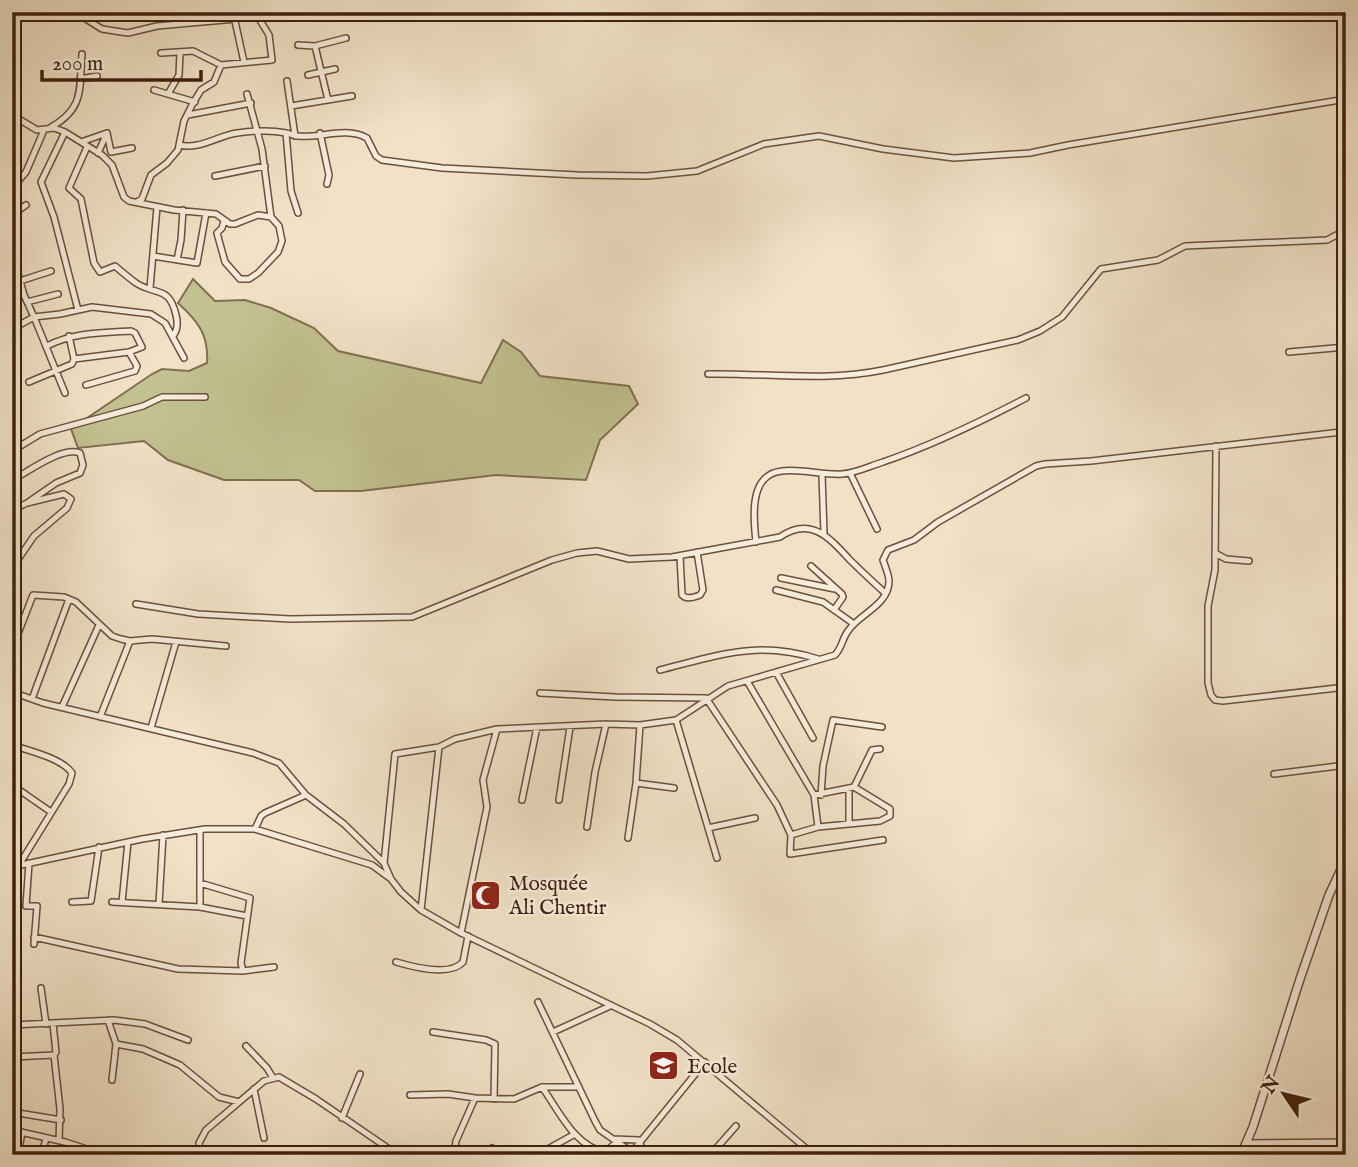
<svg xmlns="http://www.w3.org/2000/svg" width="1358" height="1167" font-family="'IM FELL English',serif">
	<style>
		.green { fill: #c2c191; stroke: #807050; stroke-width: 2 }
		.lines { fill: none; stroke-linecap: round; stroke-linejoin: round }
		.minor-casing { stroke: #6c503c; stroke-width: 8 }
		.tertiary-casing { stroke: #6c503c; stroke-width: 10 }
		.minor { stroke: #f6ecdb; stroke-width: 5 }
		.tertiary { stroke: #f6ecdb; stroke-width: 7 }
		.labels { text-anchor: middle; stroke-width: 5; stroke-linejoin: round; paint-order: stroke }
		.poi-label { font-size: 21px; fill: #3f200e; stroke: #f6ecdb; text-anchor: start }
	</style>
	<rect width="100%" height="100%" fill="#f1e2c7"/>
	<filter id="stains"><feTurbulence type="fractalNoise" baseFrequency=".00286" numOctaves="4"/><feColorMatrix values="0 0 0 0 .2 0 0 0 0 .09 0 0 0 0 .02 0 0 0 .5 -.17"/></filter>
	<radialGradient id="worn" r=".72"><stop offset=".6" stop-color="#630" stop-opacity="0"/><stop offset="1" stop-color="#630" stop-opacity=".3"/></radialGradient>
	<path class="green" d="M193,279l22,22 30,-1 26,8 43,20 24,23 143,32 22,-43 18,12 19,24 89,10 9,18 -38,36 -14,40 -90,-5 -135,16h-46l-16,-11h-75l-56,-20 -24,-19 -66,7 -7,-19 81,-55 10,-5 27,2 18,-8c2,-28 -9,-42 -29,-60z"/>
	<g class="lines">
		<defs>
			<path id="minor" d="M75,12l27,17 26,4 29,-7 79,-7
				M233,12l11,50
				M298,45l17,1 31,-8
				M315,46l13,54
				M161,53l32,-2 28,14 51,-5 -3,-25 -14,-23
				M308,75l27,-6
				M80,79l17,-3
				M287,81l8,55
				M154,90l41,12
				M168,94l11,-19 1,-23
				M291,106l61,-10
				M12,115l25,15 17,-2 11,4 37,23 10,10 12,32 5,4 45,9 42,4 14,10h5l23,-9 13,2
				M188,115l63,-12
				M50,128c35,-20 29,-38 32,-74
				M65,132l-24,50 13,35 24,93
				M107,133l4,19 21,-4
				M286,133l5,58 7,22
				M320,133l9,42 -2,9
				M81,142l26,-9 -9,20
				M86,145l1,2 -18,41 12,11 13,64 6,9 15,-6c7,6 14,12 21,17 20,13 33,2 40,32 2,8 2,15 -3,21
				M179,145c20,5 38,-9 58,-12 14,-2 35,-3 49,0 4,0 7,3 11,3 22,3 48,-10 70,2l9,18 6,4 60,8 135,7 70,1 50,-5 67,-27 55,-8 64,13 71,9 76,-5 38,-8 278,-46
				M215,176l50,-10
				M15,185l11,-13 18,-42
				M137,202l5,-3 9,-24 16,-12 11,-13 6,-29 8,-16 9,-15 13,-8 7,-17
				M12,215l14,-10
				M224,221l-2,7 -5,5 8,29 15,17h9l9,-6 20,-21 4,-11 -3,-15 -8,-9 -9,-68 -15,-55
				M12,252l12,43 10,22 26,-3 32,-7 59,7 14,9 19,35
				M153,256l44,7 9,-50
				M177,260l4,-20 2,-30
				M20,281l31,-10
				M150,288l7,-81
				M27,302l31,-8
				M12,329l22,-12 31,76
				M69,336l5,23
				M1289,352l57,-5
				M708,374c58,-1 117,8 175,-4l135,-30 22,-9 22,-14 39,-48 57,-9 27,-14 142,-6 19,-10
				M29,382l43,-18 2,-5 55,-7 13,-5 -7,-14 -4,-2c-29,2 -57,1 -84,15
				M86,385l49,-14 2,-5 -8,-14
				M1216,446l-1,124 -7,36v77l3,12 4,5 8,1 123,-14
				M12,451l28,-17 103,-28 19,-9h43
				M850,473l27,56
				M822,475l2,58
				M12,480c16,-8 50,-34 68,-27l3,12 -3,8 -24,10 -29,20
				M12,510l15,-7 37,-9 7,5 -4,9 -33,28 -22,32
				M756,542c-2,-19 -6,-54 12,-66 16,-12 54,0 74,-2 14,-1 28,-8 41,-12 50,-17 97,-40 143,-64
				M1215,553l11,6 23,2
				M680,556l2,39c4,5 13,2 18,0l3,-5 -6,-38
				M811,566l31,28 1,3 -9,13
				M781,578l54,11
				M776,590l47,12 31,22
				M136,604l62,10 92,5 122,-2 140,-57 25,-7 20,-2 32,8 43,-2 108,-20c30,-21 49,0 69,22 12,12 24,23 36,34
				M12,649l21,-54 31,2 12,5 36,34 9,3 9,2 22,-2 74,7
				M660,670c60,-15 97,-30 158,-11
				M776,672l37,66
				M747,681l67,114 40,-8 18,-37 8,-1
				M12,692l31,11 210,50 26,10 27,32
				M540,693l75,4 91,1 71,107 14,30 27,-8 -4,-32
				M32,699l37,-100
				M62,707l37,-82
				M100,717l30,-76
				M676,720l41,138
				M151,728l25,-86
				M12,745c17,6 50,13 60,28l-3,11 -50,81
				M1274,774l72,-9
				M636,783l38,5
				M12,785l39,27
				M849,788v36
				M821,795l2,-29 10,-46 49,7
				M522,800l15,-73
				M559,800l11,-73
				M587,827l8,-55 11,-48
				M818,827l62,-6 10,-5v-7l-36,-22
				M708,828l47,-10
				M255,829l6,-13 4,-3 41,-18 38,29 40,39
				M200,830v77
				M791,835l-1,19 93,-14
				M628,838l8,-55 4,-58
				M29,863l-3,43h11l-3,38
				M12,867l130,-28 63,-10h50l117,36 19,14 10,13 20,18 40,23 189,91 27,16 137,115
				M391,879l-7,-16 11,-109 44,-7 16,-8 42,-10 109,-5 34,1 36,-5 52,-34 107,-31c7,-7 7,-16 13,-24 11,-17 41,-26 41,-50 0,-6 -4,-15 -6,-21l5,-10 26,-10 24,-18 98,-56 9,-2 46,-3 250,-29
				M200,883l50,15 -9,65 2,8 31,-4
				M72,902l19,-1 8,-54
				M112,902l88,5 47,9
				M122,902l6,-60
				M159,904l4,-69
				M421,910l18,-163
				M461,933l26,-126 -4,-27 14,-51
				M34,937l144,32 65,2
				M396,962c17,5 54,15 67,0l5,-26
				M41,988l5,36
				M538,1002l57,119 5,9 36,25
				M108,1020l8,24 27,5 37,16 39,32 20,5
				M12,1025l102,-5 31,4 43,16
				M433,1032l53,8 9,4 -1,55
				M553,1032l57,-26
				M246,1046l21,22 6,10
				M54,1055l6,54 -1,32
				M12,1057l42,-2 2,-3 -3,-28
				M112,1080l4,-36
				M542,1087c17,24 33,60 63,65l12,-10
				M254,1089l10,49
				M410,1095l38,-1 27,4 39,1 28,-12h37
				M12,1112l49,8
				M342,1118l18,-44
				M12,1130l53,12 40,13
				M613,1139l26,1 5,15
				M632,1152l73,-90
				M18,1155l4,-23
				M42,1155l4,-17
				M200,1155l-1,-12 7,-13 58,-49 15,-4 37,22 82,56
				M454,1155l2,-14 19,-43
				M489,1155l3,-7
				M537,1155l38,-21
				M707,1155l6,-3 23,-26"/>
			<path id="tertiary" d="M1346,354l-5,78 5,30
				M1246,1144l100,-1
				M1241,1155l12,-28 47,-148 29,-84 17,-36"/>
		</defs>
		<use href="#minor" class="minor-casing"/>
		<use href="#tertiary" class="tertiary-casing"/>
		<use href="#minor" class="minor"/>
		<use href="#tertiary" class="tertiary"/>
	</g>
	<defs>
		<symbol id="mosque-square" viewBox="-11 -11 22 22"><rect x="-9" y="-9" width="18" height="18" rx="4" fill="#8f2418" stroke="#f6ecdb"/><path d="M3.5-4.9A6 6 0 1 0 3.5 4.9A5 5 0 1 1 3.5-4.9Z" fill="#fff"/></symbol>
		<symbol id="school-square" viewBox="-11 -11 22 22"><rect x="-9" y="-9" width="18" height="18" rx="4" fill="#8f2418" stroke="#f6ecdb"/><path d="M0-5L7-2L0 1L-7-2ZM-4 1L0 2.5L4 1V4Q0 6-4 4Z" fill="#fff"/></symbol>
	</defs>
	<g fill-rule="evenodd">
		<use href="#mosque-square" x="468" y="878" width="35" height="35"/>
		<use href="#school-square" x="646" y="1048" width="35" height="35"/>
	</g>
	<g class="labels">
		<g class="poi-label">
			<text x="509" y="890">Mosquée<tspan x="509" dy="24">Ali Chentir</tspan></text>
			<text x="687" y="1073">Ecole</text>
		</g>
	</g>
	<rect width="1358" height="1167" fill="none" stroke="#f1e2c7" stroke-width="42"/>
	<rect x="14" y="14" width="1330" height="1139" fill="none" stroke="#3f200e" stroke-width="3.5"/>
	<rect x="21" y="21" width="1316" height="1125" fill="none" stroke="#3f200e" stroke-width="2"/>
	<g transform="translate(1284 1094) rotate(305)" stroke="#f6ecdb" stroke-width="5" paint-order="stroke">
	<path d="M0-5L12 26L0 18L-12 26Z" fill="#3f200e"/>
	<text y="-10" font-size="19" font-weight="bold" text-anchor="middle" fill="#3f200e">N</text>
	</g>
	<path d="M42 70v10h159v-10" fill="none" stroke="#3f200e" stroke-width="3.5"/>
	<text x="52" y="70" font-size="21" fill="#3f200e" stroke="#f6ecdb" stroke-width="5" paint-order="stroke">200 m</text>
	<rect width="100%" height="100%" filter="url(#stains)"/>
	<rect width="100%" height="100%" fill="url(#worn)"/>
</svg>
